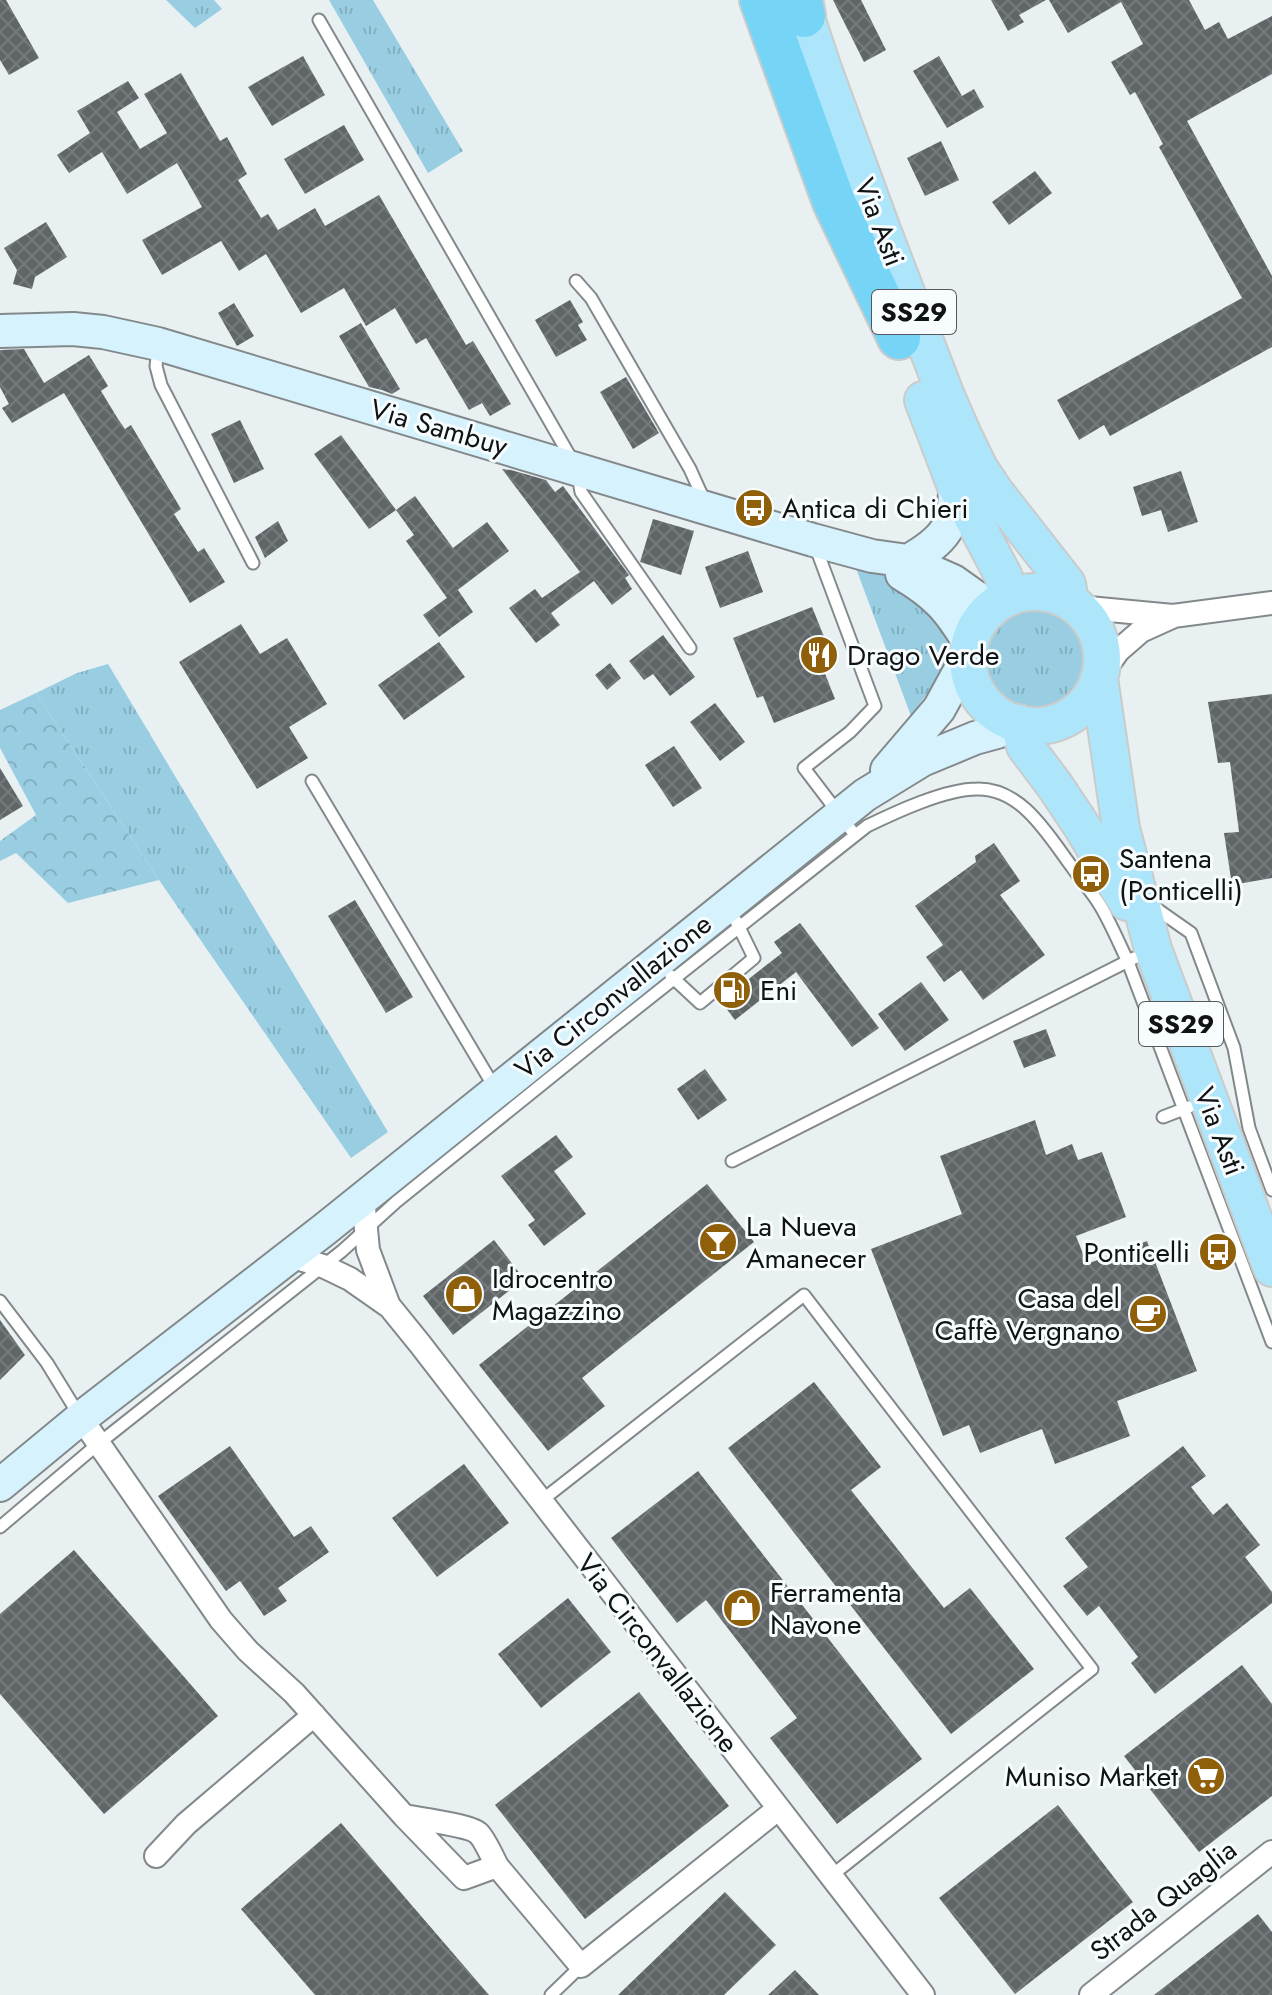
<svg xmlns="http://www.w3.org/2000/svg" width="1272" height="1995" font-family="Jost,sans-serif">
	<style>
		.grass { fill: url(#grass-tufts) }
		.forest { fill: url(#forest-crowns) }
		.building { fill: url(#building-cross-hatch) }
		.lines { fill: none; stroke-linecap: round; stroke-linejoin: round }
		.lane-casing { stroke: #83898b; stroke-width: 15 }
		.street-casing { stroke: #83898b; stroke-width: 26 }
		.secondary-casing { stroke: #83898b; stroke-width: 36 }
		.primary-casing { stroke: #cacbcb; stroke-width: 40 }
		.highway-casing { stroke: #cacbcb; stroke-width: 46 }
		.lane { stroke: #fff; stroke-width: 11 }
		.street { stroke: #fff; stroke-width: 22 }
		.secondary { stroke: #d6f2fd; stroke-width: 32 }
		.primary { stroke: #ade6fa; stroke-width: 36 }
		.highway { stroke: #76d5f7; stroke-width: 42 }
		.labels { text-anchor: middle; stroke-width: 6; stroke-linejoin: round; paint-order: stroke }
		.shield { fill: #f7fdff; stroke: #55585a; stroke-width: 2 }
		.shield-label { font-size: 26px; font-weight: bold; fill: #101213 }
		.street-label { font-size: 28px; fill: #101213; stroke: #f7fdff }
		.poi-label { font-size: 28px; fill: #101213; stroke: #f7fdff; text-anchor: start }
	</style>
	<defs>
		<pattern id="grass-tufts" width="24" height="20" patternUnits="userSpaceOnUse" patternTransform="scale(2)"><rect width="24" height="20" fill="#99cee2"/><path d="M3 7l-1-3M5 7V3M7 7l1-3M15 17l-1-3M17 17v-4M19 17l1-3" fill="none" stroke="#83b0c1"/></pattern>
		<pattern id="forest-crowns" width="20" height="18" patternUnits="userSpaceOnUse" patternTransform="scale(2)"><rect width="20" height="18" fill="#99cee2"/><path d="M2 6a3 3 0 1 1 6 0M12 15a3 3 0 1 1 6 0" fill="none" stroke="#83b0c1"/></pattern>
		<pattern id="building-cross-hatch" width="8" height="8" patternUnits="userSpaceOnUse" patternTransform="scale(2)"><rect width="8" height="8" fill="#606568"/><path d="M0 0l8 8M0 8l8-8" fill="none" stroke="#767a7c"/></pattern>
	</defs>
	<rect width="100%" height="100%" fill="#e9f0f2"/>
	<path class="grass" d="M166,0h48l8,9 -27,19z
		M329,0h44l90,151 -35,22z
		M854,563l38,16 51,42 6,25 -8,28 -30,42z
		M986 658a53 53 0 1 1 106 0a53 53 0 1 1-106 0Z
		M108,664l280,468 -37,26 -192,-278 -123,-187 41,-20z"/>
	<path class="forest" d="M36,693l123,187 -91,23 -52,-50 -16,8v-20l36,-26 -36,-67v-38z"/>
	<path class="building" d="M0,0h6l33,58 -30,17 -9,-15z
		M833,0h28l25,50 -22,12z
		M991,0h55l-27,15 5,7 -16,9z
		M1049,0h140l16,30 14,-8 9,17 44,-23v58l-85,47 85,155v71l-162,89 -6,-11 -25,15 -22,-40 185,-102 -83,-151 4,-3 -28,-52 -5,3 -19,-33 32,-18 -22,-42 -53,31z
		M303,56l22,39 -53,31 -24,-39z
		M939,56l23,40 12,-7 10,18 -37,21 -34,-57z
		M181,73l39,68 7,-4 20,37 -9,6 23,38 7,-4 10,16 37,-22 10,18 54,-31 87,150 7,-4 38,63 -21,12 -8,-13 -13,7 -43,-72 -10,6 -21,-36 -29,18 -22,-38 -43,25 -35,-59 -27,17 -18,-30 -59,34 -20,-35 60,-33 -25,-44 -50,31 -25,-42 -33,21 -12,-18 33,-22 -13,-22 51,-30 11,17 -22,14 23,37 27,-16 -23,-39z
		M344,125l20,35 -59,34 -21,-35z
		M941,141l18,39 -34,16 -18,-38z
		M1035,171l17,22 -43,32 -17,-23z
		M46,222l21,35 -32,20 -3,12 -19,-5 4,-14 -13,-22z
		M570,300l13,22 -5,3 9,15 -31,17 -21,-37z
		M234,303l20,33 -17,10 -19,-33z
		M361,323l39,66 -8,5 -10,-4 -13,-3 -30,-51z
		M24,349l20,34 45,-28 19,31 -7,5 17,28 7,10 6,-4 50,84 -7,5 24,38 6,-4 21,34 -35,21 -126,-210 -52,30 -10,-15 7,-4 -9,-17v-37z
		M626,377l33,56 -26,16 -33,-57z
		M240,420l24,49 -30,14 -23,-49z
		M341,435l55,75 -27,19 -55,-75z
		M502,469l9,1 35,10 9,12 8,-6 66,89 -4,3 7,11 -20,16 -18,-24 -43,32 9,12 -24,18 -27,-35 26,-19 7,9 38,-26z
		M1181,471l17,51 -30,10 -7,-22 -19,6 -9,-29z
		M415,496l38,52 34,-26 22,29 -62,47 -41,-57 8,-6 -18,-25z
		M653,519l41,12 -13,44 -41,-13z
		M278,521l10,20 -23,17 -10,-21z
		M748,551l15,41 -43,16 -15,-41z
		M458,590l15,22 -34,25 -16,-22z
		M812,607l24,59 -12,5 11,28 -61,24 -11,-27 -6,2 -24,-60z
		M241,624l19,30 27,-16 40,66 -38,23 19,31 -51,31 -78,-127z
		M663,635l32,42 -25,19 -17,-22 -9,6 -15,-19z
		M439,642l26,35 -61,43 -26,-35z
		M610,663l11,15 -14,12 -12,-15z
		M1272,694v184l-40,7 -8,-52 15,-1 -9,-70 -12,1 -10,-61z
		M715,703l30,39 -25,19 -30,-39z
		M674,746l28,42 -29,19 -28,-42z
		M0,768l23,38 -23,14z
		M994,843l26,38 -20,14 45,60 -62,45 -22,-30 -17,12 -18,-25 17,-12 -28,-39 61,-44 -1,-6z
		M355,900l58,97 -27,16 -58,-97z
		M800,923l79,105 -27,19 -56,-75 -61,48 -16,-21 21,-18 2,3 40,-31 -8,-11z
		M921,982l28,38 -44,31 -27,-37z
		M1046,1029l10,27 -32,12 -11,-27z
		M705,1069l22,31 -29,20 -21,-31z
		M1035,1120l11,35 26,-11 6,16 24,-8 24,65 -50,19 11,28 60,-23 50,130 -80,30 13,35 -75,28 -13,-35 -62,24 -11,-28 -26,11 -72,-187 91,-35 -22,-58z
		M556,1135l17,22 -19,14 32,43 -42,32 -16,-21 7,-5 -34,-44z
		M707,1184l47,58 -172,136 23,28 -57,45 -69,-86z
		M494,1240l30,39 -71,56 -30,-39z
		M0,1320l25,35 -25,25z
		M814,1382l67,85 -30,23 93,118 26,-20 64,81 -83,65 -223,-286z
		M230,1446l64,91 17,-11 18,26 -51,36 9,13 -23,15 -24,-35 -14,10 -68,-95z
		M1183,1446l23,30 -15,11 22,28 14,-12 33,42 -15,12 27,35v11l-117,91 -24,-31 7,-6 -39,-51 -12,10 -24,-30 25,-19 -23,-29z
		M464,1464l45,59 -72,54 -45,-59z
		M698,1471l224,288 -85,65 -67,-86 27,-20 -91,-118 -29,23 -66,-85z
		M74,1550l144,166 -114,98 -104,-120v-80z
		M568,1598l43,54 -70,56 -43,-54z
		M1242,1665l30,39v92l-73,56 -75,-96z
		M639,1692l90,114 -144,113 -90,-114z
		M1058,1805l75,97 -118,92 -76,-96z
		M341,1823l148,172h-174l-74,-86z
		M725,1892l51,53 -52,50h-106z
		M1258,1914l14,18v63h-118z
		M795,1970l24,25h-51z"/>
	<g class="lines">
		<defs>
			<path id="lane" d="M319,20l253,440
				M576,281l15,17 99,171 14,31
				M158,348l-2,18 5,19 92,178
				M578,475l3,17 109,156
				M816,548l59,158 -25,26 -46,36 51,67
				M312,781l184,309
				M1151,905l40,28 43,115 15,80 23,62
				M671,976l29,27 54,-45 -18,-37
				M1163,1117l26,-10
				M732,1161l402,-203
				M0,1301l47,62 32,52
				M541,1501l263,-206 33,43 255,331 -261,207
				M0,1527l98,-83 244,-193 54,-49 212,-171 259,-205c29,-14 78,-37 110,-37 45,-1 71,46 95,78 9,13 21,26 29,40 10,17 18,36 27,55l144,380
				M551,1995l30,-29"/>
			<path id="street" d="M1078,607l95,9 99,-13
				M1099,678l19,-27 23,-20 31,-14
				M363,1198l5,52 21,56
				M290,1256l33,10 27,13 40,28 30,37 503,651
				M81,1418l140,202 27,31 46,42 110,123
				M404,1816c14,3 65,9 74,17 6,5 15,25 19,33l-33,12z
				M156,1856l30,-32 128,-109
				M497,1866l84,100 197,-157
				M1091,1995l181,-143"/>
			<path id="secondary" d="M0,331l73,-2 30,3 55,12 655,196 59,16 36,5 45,20 38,27
				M908,561c37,-21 48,-35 47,-77
				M902,574c35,21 47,35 68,70
				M887,770l52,-61 29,-53
				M0,1485l81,-67 244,-189 540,-434 57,-35 53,-22 22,-6 14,-11"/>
			<path id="primary" d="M800,0l23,69 59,161 64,166 18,41 15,31 16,24 72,92 3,18
				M923,400l32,84 49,93 2,21
				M968 659a67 67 0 1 1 134 0a67 67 0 1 1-134 0Z
				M1099,678l22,150 32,121 119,319
				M1019,723l6,23 30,40 28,42 44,74"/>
			<path id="highway" d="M761,0l73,202 65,136
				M801,0l3,16"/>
		</defs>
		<use href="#lane" class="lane-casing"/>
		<use href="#street" class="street-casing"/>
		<use href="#secondary" class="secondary-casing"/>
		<use href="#primary" class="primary-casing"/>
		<use href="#highway" class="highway-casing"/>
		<use href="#lane" class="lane"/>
		<use href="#street" class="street"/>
		<use href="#secondary" class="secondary"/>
		<use href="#primary" class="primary"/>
		<use href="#highway" class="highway"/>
	</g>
	<defs>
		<symbol id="bus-disc" viewBox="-11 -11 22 22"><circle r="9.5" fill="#8f5f0a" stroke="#f7fdff"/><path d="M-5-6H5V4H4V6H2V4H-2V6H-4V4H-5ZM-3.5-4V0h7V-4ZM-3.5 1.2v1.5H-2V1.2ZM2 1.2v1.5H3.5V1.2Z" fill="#fff"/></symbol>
		<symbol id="restaurant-disc" viewBox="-11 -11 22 22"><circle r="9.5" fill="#8f5f0a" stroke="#f7fdff"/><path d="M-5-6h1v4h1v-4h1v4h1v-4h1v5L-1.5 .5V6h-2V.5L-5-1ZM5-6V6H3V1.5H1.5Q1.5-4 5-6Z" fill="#fff"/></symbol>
		<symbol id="fuel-disc" viewBox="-11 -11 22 22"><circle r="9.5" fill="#8f5f0a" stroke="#f7fdff"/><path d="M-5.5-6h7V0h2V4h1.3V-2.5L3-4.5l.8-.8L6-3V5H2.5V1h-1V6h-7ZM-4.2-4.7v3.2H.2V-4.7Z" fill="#fff"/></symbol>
		<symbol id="bar-disc" viewBox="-11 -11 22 22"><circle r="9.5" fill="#8f5f0a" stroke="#f7fdff"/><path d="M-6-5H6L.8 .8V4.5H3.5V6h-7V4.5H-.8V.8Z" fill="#fff"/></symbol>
		<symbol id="shop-disc" viewBox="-11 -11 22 22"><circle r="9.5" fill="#8f5f0a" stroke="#f7fdff"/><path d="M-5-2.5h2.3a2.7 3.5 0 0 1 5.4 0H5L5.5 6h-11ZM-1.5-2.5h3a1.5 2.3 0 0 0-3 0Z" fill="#fff"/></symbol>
		<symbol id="cafe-disc" viewBox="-11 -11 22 22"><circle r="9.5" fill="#8f5f0a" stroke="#f7fdff"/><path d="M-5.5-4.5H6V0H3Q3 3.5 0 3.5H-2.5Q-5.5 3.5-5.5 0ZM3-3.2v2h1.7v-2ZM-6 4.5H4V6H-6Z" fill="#fff"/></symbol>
		<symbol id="supermarket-disc" viewBox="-11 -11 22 22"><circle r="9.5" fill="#8f5f0a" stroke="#f7fdff"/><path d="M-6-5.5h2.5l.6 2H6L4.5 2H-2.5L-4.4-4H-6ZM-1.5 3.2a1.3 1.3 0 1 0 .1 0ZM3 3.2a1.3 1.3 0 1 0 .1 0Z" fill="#fff"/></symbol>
	</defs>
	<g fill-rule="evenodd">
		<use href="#bus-disc" x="732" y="486" width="44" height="44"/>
		<use href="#restaurant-disc" x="797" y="633" width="44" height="44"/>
		<use href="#bus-disc" x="1069" y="852" width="44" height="44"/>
		<use href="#fuel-disc" x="710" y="968" width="44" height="44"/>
		<use href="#bar-disc" x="696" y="1220" width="44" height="44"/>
		<use href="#bus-disc" x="1196" y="1230" width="44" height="44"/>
		<use href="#shop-disc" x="442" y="1272" width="44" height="44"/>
		<use href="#cafe-disc" x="1126" y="1292" width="44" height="44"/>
		<use href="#shop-disc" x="720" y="1586" width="44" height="44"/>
		<use href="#supermarket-disc" x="1184" y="1754" width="44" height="44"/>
	</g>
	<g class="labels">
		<g class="shield">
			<rect x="872" y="290" width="84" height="44" rx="6"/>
			<rect x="1139" y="1002" width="84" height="44" rx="6"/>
		</g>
		<g class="shield-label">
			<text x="914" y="321">SS29</text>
			<text x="1181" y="1033">SS29</text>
		</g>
		<g class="street-label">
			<text transform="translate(880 222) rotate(69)" y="10">Via Asti</text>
			<text transform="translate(439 427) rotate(16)" y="10">Via Sambuy</text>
			<text transform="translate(613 996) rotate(-39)" y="10">Via Circonvallazione</text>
			<text transform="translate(1220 1131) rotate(69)" y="10">Via Asti</text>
			<text transform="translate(658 1653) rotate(52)" y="10">Via Circonvallazione</text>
			<text transform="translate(1163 1900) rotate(-38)" y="10">Strada Quaglia</text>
		</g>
		<g class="poi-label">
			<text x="782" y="518">Antica di Chieri</text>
			<text x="847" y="665">Drago Verde</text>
			<text x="1119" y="868">Santena<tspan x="1119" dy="32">(Ponticelli)</tspan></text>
			<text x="760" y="1000">Eni</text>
			<text x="746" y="1236">La Nueva<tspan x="746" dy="32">Amanecer</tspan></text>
			<text x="1190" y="1262" text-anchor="end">Ponticelli</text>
			<text x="492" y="1288">Idrocentro<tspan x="492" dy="32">Magazzino</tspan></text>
			<text x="1120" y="1308" text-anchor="end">Casa del<tspan x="1120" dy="32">Caffè Vergnano</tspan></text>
			<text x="770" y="1602">Ferramenta<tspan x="770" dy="32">Navone</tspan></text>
			<text x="1178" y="1786" text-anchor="end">Muniso Market</text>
		</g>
	</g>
</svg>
